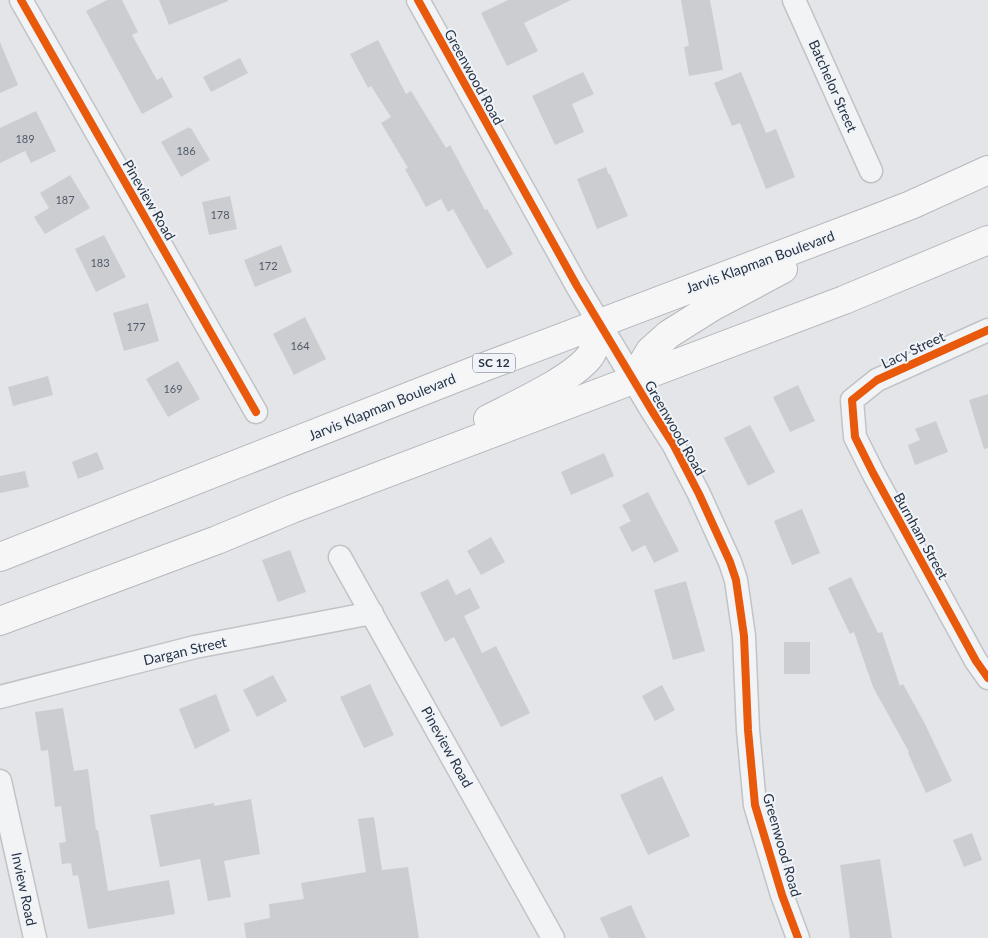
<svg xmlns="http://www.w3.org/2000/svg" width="988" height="938" font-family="Lato,sans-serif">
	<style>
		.building { fill: #cbcdd1 }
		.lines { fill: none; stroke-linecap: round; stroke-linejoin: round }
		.minor-casing { stroke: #c1c3c6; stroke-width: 25 }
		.highway-casing { stroke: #b5b8bd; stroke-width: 30 }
		.minor { stroke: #f2f3f4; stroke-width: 22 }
		.highway { stroke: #f6f6f7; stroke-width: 28 }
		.cycleway-casing { stroke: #f0f4f8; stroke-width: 11 }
		.cycleway { stroke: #e8590c; stroke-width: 8 }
		.labels { text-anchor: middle; stroke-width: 4; stroke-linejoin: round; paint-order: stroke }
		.number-label { font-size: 11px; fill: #515a68 }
		.shield { fill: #f0f4f8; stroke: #636d7a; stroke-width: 1 }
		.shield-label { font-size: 12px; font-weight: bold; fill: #273344 }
		.street-label { font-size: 14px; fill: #273344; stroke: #f0f4f8 }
	</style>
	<rect width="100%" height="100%" fill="#e3e5e8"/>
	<path class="building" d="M107,0h15l16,32 -6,3 25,45 5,-3 11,20 -31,17 -56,-103z
		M159,0h69v1l-59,24z
		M508,0h63l-47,23 14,28 -31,15 -26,-53z
		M681,0h29l13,70 -34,6 -5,-29 5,-1z
		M378,40l28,54 5,-3 35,57 4,-3 35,65 2,-1 26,45 -26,15 -34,-60 -5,3 -7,-13 -15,8 -21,-38 3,-1 -27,-45 10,-6 -20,-31 -3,2 -18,-34z
		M0,42l18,43 -18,8z
		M240,58l8,15 -37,19 -8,-15z
		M583,72l11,22 -22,10 12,28 -29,13 -23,-49z
		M741,72l25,61 10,-4 19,48 -29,12 -26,-66 -8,3 -18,-43z
		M36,111l20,40 -25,12 -6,-12 -25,12v-35z
		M189,127v2l2,-1 19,32 -29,17 -20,-35z
		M606,167l3,8 1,-1 18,42 -31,13 -20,-50z
		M70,175l20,33 -45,26 -11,-17 15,-9 -9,-15z
		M230,196l7,33 -28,6 -7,-33z
		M104,235l22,42 -30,15 -21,-43z
		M281,245l11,27 -37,15 -11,-27z
		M148,303l11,38 -35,10 -11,-38z
		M305,317l21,42 -32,16 -21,-41z
		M178,361l22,38 -32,18 -22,-38z
		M48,376l5,19 -40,11 -5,-19z
		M798,385l17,36 -25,11 -17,-35z
		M988,394v54l-4,1 -15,-49z
		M936,421l12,31 -33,13 -7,-20 12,-5 -5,-11z
		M750,425l25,47 -27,14 -24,-48z
		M97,452l7,17 -26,10 -6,-17z
		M604,453l10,23 -43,19 -10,-23z
		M25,471l4,16 -29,6v-17z
		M648,492l31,59 -25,12 -9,-18 -13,7 -13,-25 12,-6 -9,-16z
		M802,509l18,44 -28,12 -18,-44z
		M491,537l14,25 -24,13 -14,-24z
		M290,550l16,42 -28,10 -16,-42z
		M851,577l27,56 4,-1 18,54 3,-2 22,40 27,57 -26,12 -18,-40 1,-1 -36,-65 -19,-55 -4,2 -22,-46z
		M448,579l8,16 14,-7 10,20 -16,8 18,37 14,-7 34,67 -29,14 -47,-90 -9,5 -25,-49z
		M686,581l19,70 -32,9 -19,-70z
		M784,642h26v32h-26z
		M273,675l14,26 -30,16 -14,-27z
		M370,684l24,51 -30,13 -24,-51z
		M662,685l13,25 -20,11 -13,-25z
		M216,694l14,37 -35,18 -16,-40z
		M63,708l11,63 14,-2 8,61h2l10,61 61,-11 6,34 -87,15 -10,-54 -5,1 -2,-13 -9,1 -3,-21 7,-1 -5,-36 -6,1 -7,-57 -7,1 -6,-39z
		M662,776l28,60 -42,19 -28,-60z
		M251,799l9,55 -36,7 7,36 -23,4 -8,-42 -40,8 -10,-52 64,-12v3z
		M374,817l8,53 26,-3 11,71h-173l-2,-15 26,-5 -1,-14 35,-5 -3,-16 65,-11 -8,-53z
		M972,833l10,27 -18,7 -11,-27z
		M880,859l12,79h-42l-10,-73z
		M631,905l15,33h-37l-9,-20z"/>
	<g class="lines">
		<defs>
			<path id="minor" d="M21,0l235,412
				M418,0l159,286 75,125 21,33 26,50 31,68 6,18 8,56 4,94 7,75 27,90 16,43
				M794,0l77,171
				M988,330l-111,50 -25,20 3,37 18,36 103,188 12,17
				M340,557l213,381
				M0,697l195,-50 177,-34
				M0,781l35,157"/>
			<path id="highway" d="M633,379l17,-28 19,-17 43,-27 71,-38
				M488,419c27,-14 85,-40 102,-63 7,-10 8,-21 9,-33
				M0,557l484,-190 383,-145 44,-17 77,-35
				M0,621l217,-81 75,-31 552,-209 144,-60"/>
		</defs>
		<use href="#minor" class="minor-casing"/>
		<use href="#highway" class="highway-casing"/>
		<use href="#minor" class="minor"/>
		<use href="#highway" class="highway"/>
		<defs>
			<path id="cycleway" d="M21,0l235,412
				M418,0l159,286 75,125 21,33 26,50 31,68 6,18 8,56 4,94 7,75 27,90 16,43
				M988,330l-111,50 -25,20 3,37 18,36 103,188 12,17"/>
		</defs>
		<use href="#cycleway" class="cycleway-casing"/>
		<use href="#cycleway" class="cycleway"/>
	</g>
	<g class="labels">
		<g class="number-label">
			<text x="25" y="143">189</text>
			<text x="186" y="155">186</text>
			<text x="65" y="204">187</text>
			<text x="220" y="219">178</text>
			<text x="100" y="267">183</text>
			<text x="268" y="270">172</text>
			<text x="136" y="331">177</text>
			<text x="300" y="350">164</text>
			<text x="173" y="393">169</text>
		</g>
		<rect class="shield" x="473" y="353.5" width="42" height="19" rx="4"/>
		<g class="shield-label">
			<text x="494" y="367">SC 12</text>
		</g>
		<g class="street-label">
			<text transform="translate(474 77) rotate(61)" y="5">Greenwood Road</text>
			<text transform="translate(833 86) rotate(66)" y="5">Batchelor Street</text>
			<text transform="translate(149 200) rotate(60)" y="5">Pineview Road</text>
			<text transform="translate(760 262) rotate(-20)" y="5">Jarvis Klapman Boulevard</text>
			<text transform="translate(913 350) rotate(-25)" y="5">Lacy Street</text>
			<text transform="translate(382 407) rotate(-22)" y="5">Jarvis Klapman Boulevard</text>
			<text transform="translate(675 428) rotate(60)" y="5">Greenwood Road</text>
			<text transform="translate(921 536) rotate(61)" y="5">Burnham Street</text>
			<text transform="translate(185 651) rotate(-13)" y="5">Dargan Street</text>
			<text transform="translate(447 747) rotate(61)" y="5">Pineview Road</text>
			<text transform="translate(782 845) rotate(74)" y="5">Greenwood Road</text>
			<text transform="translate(24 889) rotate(78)" y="5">Inview Road</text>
		</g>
	</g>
</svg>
